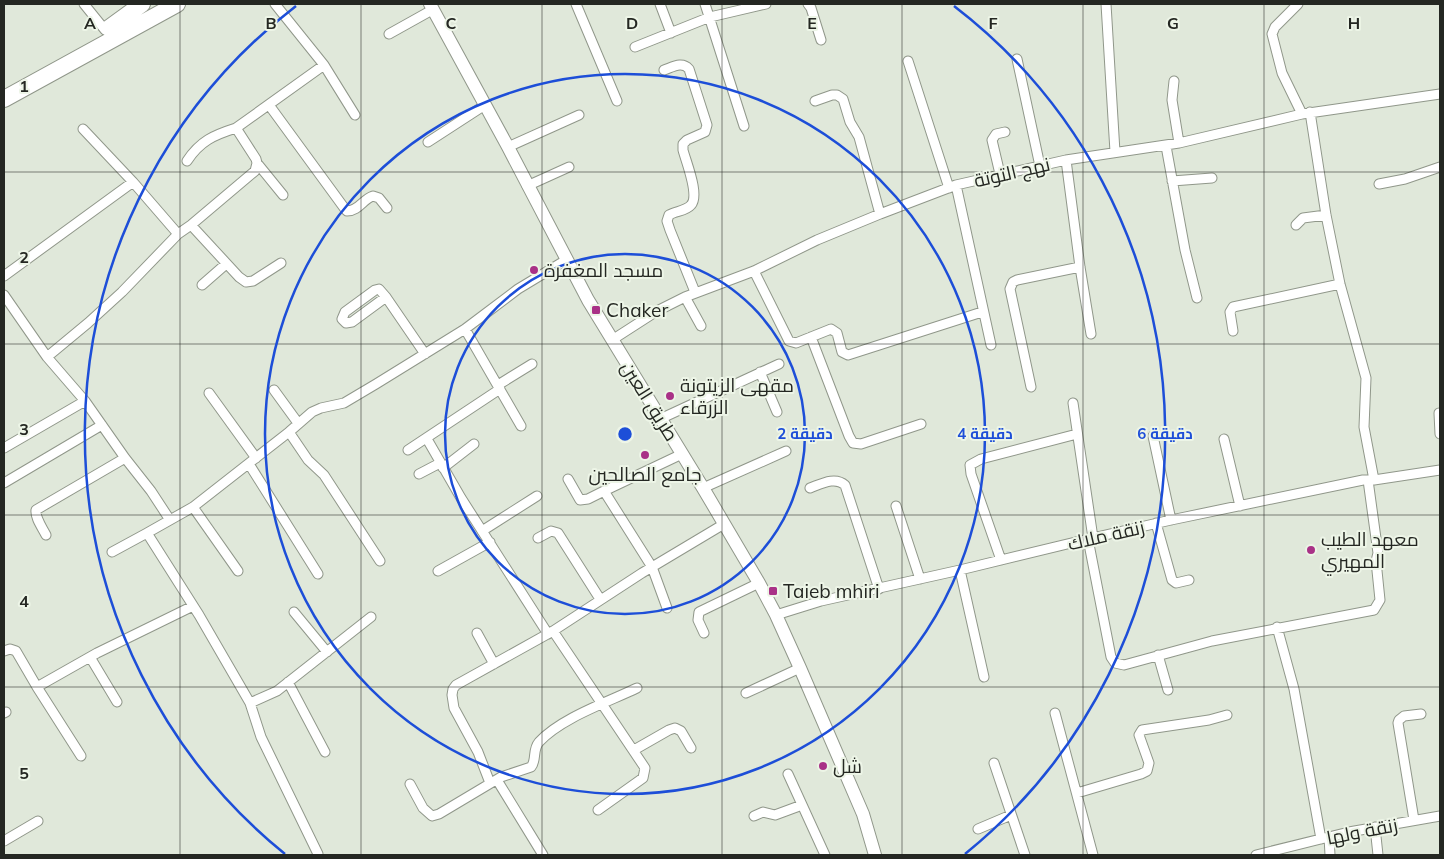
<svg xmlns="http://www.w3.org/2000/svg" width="1444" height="859" font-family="Mulish,Cairo,sans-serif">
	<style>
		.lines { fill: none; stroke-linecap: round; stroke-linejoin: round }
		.street-casing { stroke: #90978a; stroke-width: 11 }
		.secondary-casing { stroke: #90978a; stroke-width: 14 }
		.highway-casing { stroke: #90978a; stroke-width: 18 }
		.street { stroke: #fff; stroke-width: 9 }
		.secondary { stroke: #fff; stroke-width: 12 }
		.highway { stroke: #fff; stroke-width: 16 }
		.grid { fill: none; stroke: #242722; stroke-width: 1; stroke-opacity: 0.55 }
		.ring { fill: none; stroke: #1d4ed8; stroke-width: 2.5 }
		.poi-dot { fill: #a93187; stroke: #edf5e7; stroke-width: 2 }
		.labels { text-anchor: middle; stroke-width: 4; stroke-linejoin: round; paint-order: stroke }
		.street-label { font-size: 19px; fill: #242722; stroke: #edf5e7 }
		.poi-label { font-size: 19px; fill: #242722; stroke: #edf5e7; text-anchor: start }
		.grid-label { font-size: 16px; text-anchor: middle; font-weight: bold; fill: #242722; stroke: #edf5e7; stroke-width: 4; stroke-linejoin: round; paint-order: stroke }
		.centre { fill: #1d4ed8; stroke: #edf5e7; stroke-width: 2.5 }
		.ring-label { font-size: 15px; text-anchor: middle; font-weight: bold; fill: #1d4ed8; stroke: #edf5e7; stroke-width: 4; stroke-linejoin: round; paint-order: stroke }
	</style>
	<rect width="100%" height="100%" fill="#e0e8da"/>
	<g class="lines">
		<defs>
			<path id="street" d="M84,4l21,26
				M275,4l49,61 31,50
				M576,4l41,97
				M660,4l11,29
				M705,4l39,122
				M808,4l3,4 10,32
				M1106,4l9,148
				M1298,4l-23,23 -3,7 10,39 20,41
				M389,34l43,-24
				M635,47l75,-30 56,-13
				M1017,59l23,107
				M908,61l41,127
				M664,70c9,-3 18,-9 25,-1l18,56 -2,7 -18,8 -4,4v6c3,12 17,45 8,55 -5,6 -15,6 -22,10l-2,6 3,9 25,62
				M1174,81l-2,19 7,43
				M815,101l17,-6h5l6,4 7,23 9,15 21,77
				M269,105l76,104 2,2c12,0 16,-12 26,-15l6,2 8,10
				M1310,112l16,103 14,69 26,94 -2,49 10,53
				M83,129l50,53 45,52
				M428,142l57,-37
				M1166,146l19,104 12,48
				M508,147l71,-32
				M1066,160l14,107 11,67
				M187,161c13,-20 27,-26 49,-33l88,-63
				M257,163l26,32
				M1000,174l-8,-34 4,-6 9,-2
				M1172,181l40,-3
				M1379,184l26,-5 35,-12
				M956,185l35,160
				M527,186l42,-19
				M191,225l48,52 7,5 7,-1 28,-18
				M1296,225l7,-7 23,-3
				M754,271l35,70 7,2 35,-14 6,4 5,19 6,3 134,-43
				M4,276l129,-94
				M202,285l24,-21
				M4,295l43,62 38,44 40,57 26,33 19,29 23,-13 96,-75 23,-20 9,-4 23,-5 32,-19 89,-55 53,-40 48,-29
				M386,297l-34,25 -6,1 -4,-4 3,-7 30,-22 4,-1 7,8 39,57
				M685,297l16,29
				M465,329l56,97
				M1233,331l-3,-19 3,-5 107,-23
				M811,337l38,99 4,7 8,1 60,-20
				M612,340l45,-29 28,-14 69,-26 63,-31 63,-26 76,-29 110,-25 113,-17 123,-29 138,-20
				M47,357l41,-34 34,-31 56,-58 13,-9 64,-54 2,-8 -1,-4 -20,-31
				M760,372l17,40
				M498,385l34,-21
				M1031,387l-21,-98 3,-7 4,-2 63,-13
				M274,390l24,33
				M209,393l47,65
				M1073,403l20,135
				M1440,413h-1l1,21
				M660,419l119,-55
				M289,432l19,28 16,15 56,86
				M1153,436l18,84
				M427,439l34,59 87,136
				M1224,439l16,67
				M4,448l81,-47
				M408,450l92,-61
				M249,464l69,110
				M443,468l31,-24
				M419,474l21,-11
				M568,479l12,21 8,-1 16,-8 48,76 15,41
				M4,483l98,-58
				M703,488l83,-37
				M810,488c11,-4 25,-12 35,-3l34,104
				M604,491l78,-37
				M896,506l24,73
				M193,507l45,64
				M170,520l-23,13 52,82 51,88 11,34 57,117
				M1156,523l16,57 4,3 13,-3
				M482,531l55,-35
				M46,535c-4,-8 -11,-17 -10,-25l89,-52
				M538,538l13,-7 7,2 42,66
				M1088,539l23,118 4,6 9,2 88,-24 162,-31 6,-10 -4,-39 2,-8 -10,-73
				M112,552l35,-19
				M1001,560l-30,-86 -1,-9 11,-6 96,-25
				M960,570l24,107
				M438,571l52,-29
				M294,612l33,40
				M776,615l45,-14 139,-31 128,-31 83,-19 192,-40h11l66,-10
				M1277,627l17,62 27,150
				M553,631l92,137 -2,10 -45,32
				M477,633l17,31
				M704,633l-6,-13 1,-8 60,-29
				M4,651l6,-2 6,2 21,36
				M1158,655l10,35
				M90,657l27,45
				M288,682l37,70
				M746,693l54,-25
				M250,703l27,-12 94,-74
				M4,713l2,-1
				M1055,713l38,142
				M634,750l35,-20 6,-2 6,3 10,17
				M81,756l-44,-69 60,-34 96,-47
				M994,763l31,92
				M788,774l37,81
				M497,780l46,75
				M490,783l-12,-31 -24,-44 -2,-13 1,-6 3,-4 97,-54 89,-58 82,-49
				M410,784l13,24 9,8 7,-2 62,-37 30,-10c6,-7 1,-17 8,-25 22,-24 69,-40 98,-54
				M1077,793l64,-19 6,-3 2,-8 -10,-28 3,-5 67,-10 18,-5
				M754,816l9,-4 12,3 27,-10
				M1414,820l-16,-97 1,-3 5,-4 17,-2
				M1375,827l3,28
				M978,829l33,-14
				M1329,837l1,18
				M4,841l34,-20
				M1256,855l93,-23 91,-16"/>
			<path id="secondary" d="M430,4l78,143 80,153 115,188 56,95 17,32 24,53 63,146 12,41"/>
			<path id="highway" d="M109,28l33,-24
				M4,99l173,-95"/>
		</defs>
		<use href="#street" class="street-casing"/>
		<use href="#secondary" class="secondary-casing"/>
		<use href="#highway" class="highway-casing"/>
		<use href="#street" class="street"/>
		<use href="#secondary" class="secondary"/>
		<use href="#highway" class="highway"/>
	</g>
	<path class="grid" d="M180,4v851M361,4v851M542,4v851M722,4v851M902,4v851M1083,4v851M1264,4v851M4,172h1436M4,344h1436M4,515h1436M4,687h1436"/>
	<g class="ring">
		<circle cx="625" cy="434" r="180"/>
		<circle cx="625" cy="434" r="360"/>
		<path d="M285 854A540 540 0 0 1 296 6M954 6A540 540 0 0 1 965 854"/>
	</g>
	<g class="poi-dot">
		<circle cx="534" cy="270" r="5"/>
		<rect x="591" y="305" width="10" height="10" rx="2.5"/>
		<circle cx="670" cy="396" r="5"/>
		<circle cx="645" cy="455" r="5"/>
		<circle cx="1311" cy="550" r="5"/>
		<rect x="768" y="586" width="10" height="10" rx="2.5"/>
		<circle cx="823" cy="766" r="5"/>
	</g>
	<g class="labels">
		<g class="street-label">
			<text transform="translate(1012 172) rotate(-13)" y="7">نهج التوتة</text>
			<text transform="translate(650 401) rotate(58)" y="7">طريق العين</text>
			<text transform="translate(1106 535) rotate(-13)" y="7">زنقة ملاك</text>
			<text transform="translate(1362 831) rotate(-11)" y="7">زنقة ولها</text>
		</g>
		<g class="poi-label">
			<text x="544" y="277">مسجد المغفرة</text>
			<text x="606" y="317">Chaker</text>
			<text x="680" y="392">مقهى الزيتونة<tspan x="680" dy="22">الزرقاء</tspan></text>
			<text x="645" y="481" text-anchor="middle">جامع الصالحين</text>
			<text x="1321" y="546">معهد الطيب<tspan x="1321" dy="22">المهيري</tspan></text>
			<text x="783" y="598">Taieb mhiri</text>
			<text x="833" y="773">شل</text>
		</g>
	</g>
	<g class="grid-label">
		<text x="90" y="29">A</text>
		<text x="271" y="29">B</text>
		<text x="451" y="29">C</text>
		<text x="632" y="29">D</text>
		<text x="812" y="29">E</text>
		<text x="993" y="29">F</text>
		<text x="1173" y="29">G</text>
		<text x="1354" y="29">H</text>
		<text x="24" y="92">1</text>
		<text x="24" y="263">2</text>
		<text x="24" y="435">3</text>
		<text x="24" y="607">4</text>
		<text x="24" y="779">5</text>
	</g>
	<circle cx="625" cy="434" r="8" class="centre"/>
	<g class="ring-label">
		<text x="805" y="439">2 دقيقة</text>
		<text x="985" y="439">4 دقيقة</text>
		<text x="1165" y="439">6 دقيقة</text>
	</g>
	<rect width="1444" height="859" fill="none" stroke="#242722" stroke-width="10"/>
</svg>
